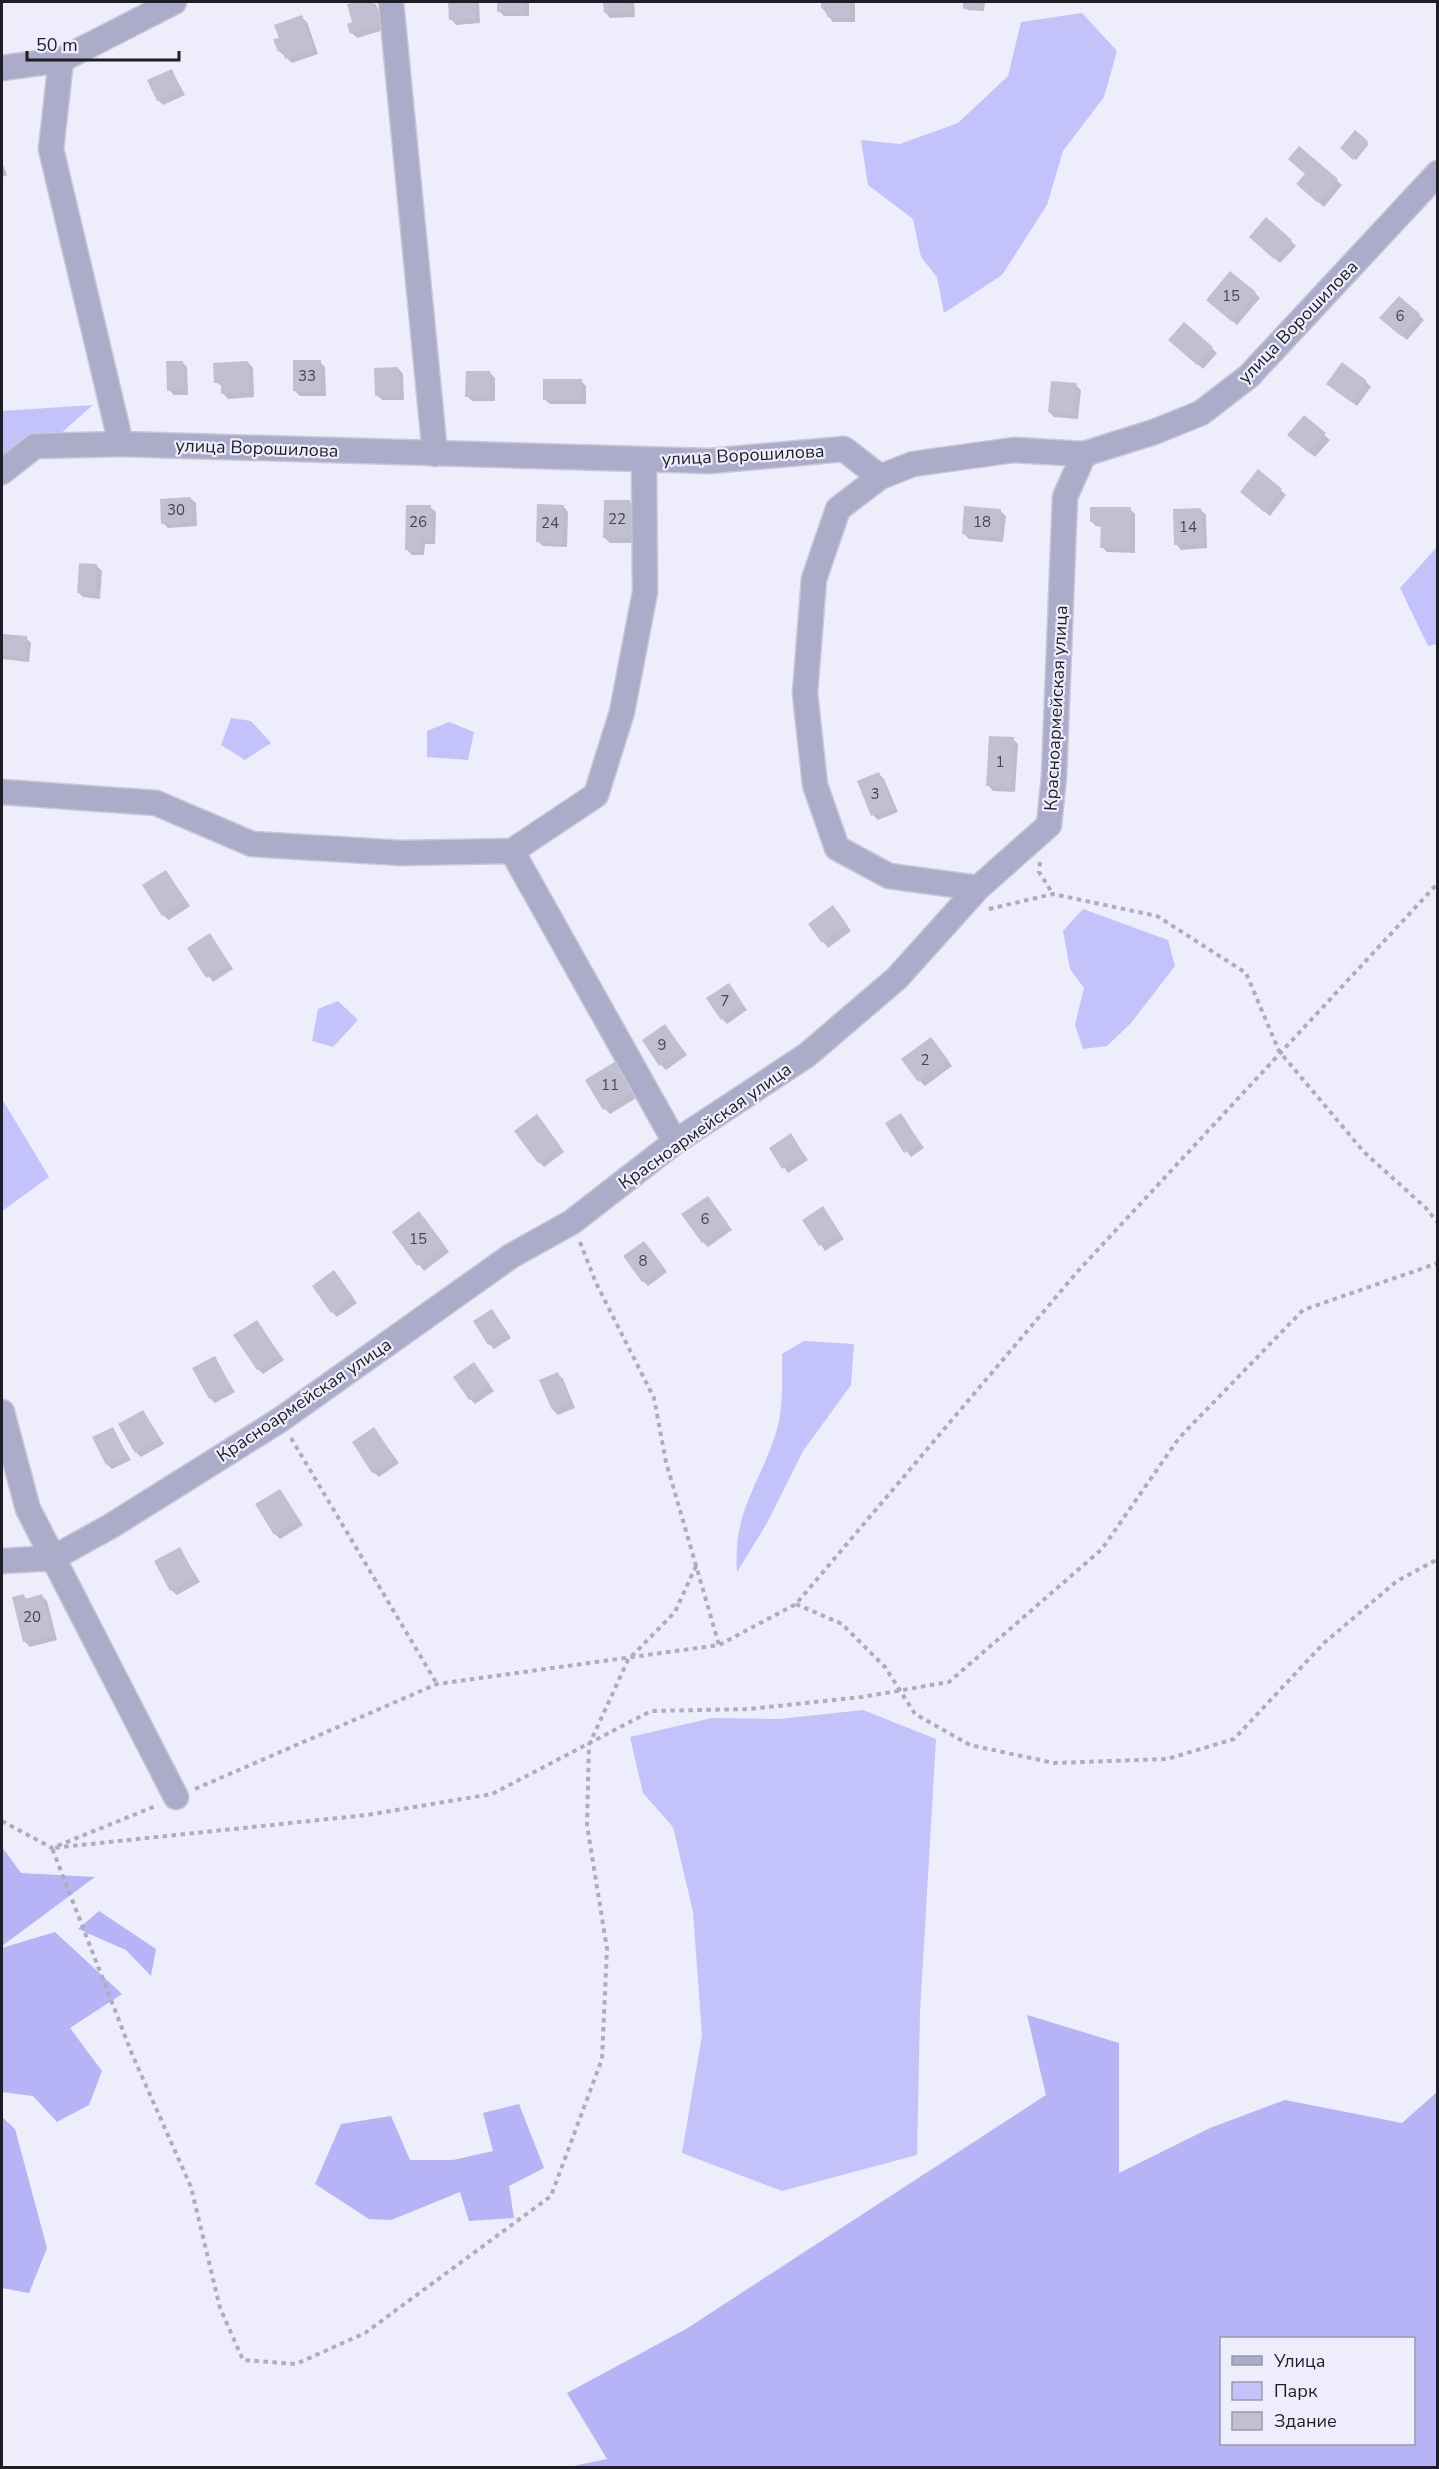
<svg xmlns="http://www.w3.org/2000/svg" width="1439" height="2469" font-family="'Nunito Sans',sans-serif">
	<style>
		.green { fill: #c4c2fb }
		.forest { fill: #b6b3f6; fill-rule: evenodd }
		.shadow { fill: #0003 }
		.building { fill: #c0c0d2 }
		.lines { fill: none; stroke-linecap: round; stroke-linejoin: round }
		.minor-casing { stroke: #c8c8d5; stroke-width: 27 }
		.path { stroke: #aeaeba; stroke-width: 4; stroke-dasharray: 4.5 4.5; stroke-linecap: butt }
		.minor { stroke: #acabc9; stroke-width: 24 }
		.labels { text-anchor: middle; stroke-width: 4.5; stroke-linejoin: round; paint-order: stroke }
		.number-label { font-size: 15px; fill: #474650 }
		.street-label { font-size: 18px; fill: #1f1e25; stroke: #ededfc }
	</style>
	<rect width="100%" height="100%" fill="#ededfc"/>
	<path class="green" d="M1082,13l35,38 -13,46 -41,54 -16,54 -45,70 -58,38 -7,-36 -16,-20 -8,-38 -45,-34 -7,-45 39,4 58,-21 50,-47 13,-54z
		M93,405l-91,80v-74z
		M1437,547v97l-9,2 -28,-58z
		M231,718l20,3 20,22 -26,17 -24,-15z
		M449,722l25,10 -6,28 -41,-3v-26z
		M1083,909l85,31 7,26 -44,57 -24,23 -24,3 -8,-24 9,-37 -14,-19 -7,-38z
		M338,1001l20,19 -25,27 -21,-6 6,-32z
		M2,1099l47,78 -47,34z
		M804,1341l50,3 -3,41 -48,66 -36,72 -30,49c-4,-60 20,-83 38,-136 9,-26 7,-55 7,-82z
		M863,1710l73,29 -16,273 -3,143 -135,36 -100,-38 20,-118 -9,-123 -20,-85 -30,-34 -13,-56 82,-19 67,1z"/>
	<path class="forest" d="M2,1847l19,26 74,4 -93,69z
		M99,1911l57,38 -5,27 -25,-26 -48,-21z
		M55,1932l67,62 -52,34 32,43 -13,34 -32,17 -24,-26 -31,-4v-144z
		M1027,2015l92,28v130l91,-45 75,-28 117,23 35,-31v375h-868l38,-8 -40,-66 119,-64 360,-234zM1414,2338v106h-192v-106z
		M519,2104l25,64 -35,18 5,32 -45,3 -9,-29 -69,28 -22,-1 -54,-35 26,-60 50,-8 19,44h43l40,-9 -10,-38z
		M2,2117l13,12 32,119 -18,45 -27,-5z"/>
	<path class="shadow" d="M361,2l15,2 8,26 -27,8 -5,-5 2,-10 -5,-18z
		M450,2h29l1,21 -24,2 -5,-6z
		M499,2h30v14h-25l-5,-5z
		M605,2h29l1,15 -25,1 -5,-6z
		M822,2h33v20h-22l-11,-14z
		M965,2h20l-1,9 -17,-1z
		M301,17l6,5 11,32 -26,9 -13,-12 2,-13z
		M172,71l13,24 -22,10 -5,-5z
		M1355,132l14,12 -13,16 -14,-12z
		M1299,148l43,37 -18,22 -21,-18 3,-15z
		M2,162l5,13 -5,2z
		M1291,241l5,5 -16,17 -24,-21z
		M1255,293l5,5 -23,27 -24,-20z
		M1419,315l5,5 -17,20 -21,-17z
		M1184,324l33,29 -14,16 -28,-24z
		M182,362l5,5 1,28h-14l-5,-5z
		M248,362l5,6 1,29 -26,2 -5,-6v-6l-7,-5z
		M320,362l5,5 1,29h-26l-5,-5z
		M398,368l5,6 1,26h-22l-5,-5z
		M490,373l5,5v23h-23l-5,-5z
		M581,381l5,5v18h-36l-6,-5z
		M1366,382l5,5 -14,19 -23,-17z
		M1076,385l5,5 -3,29 -24,-2 -5,-5z
		M1304,417l26,23 -15,17 -21,-17z
		M1259,471l27,24 -16,21 -23,-19z
		M190,498l6,5 1,23 -29,2 -5,-5z
		M630,502l5,5v36h-25l-5,-5z
		M563,506l5,6 -1,35 -24,-1 -6,-5z
		M430,507l6,5 -1,32h-10l-1,11h-12l-5,-5z
		M1130,509l5,5v39l-28,-1 -5,-5v-20l-6,-1 -5,-5z
		M1201,510l5,5 1,33 -26,2 -5,-6z
		M1000,511l6,5 -3,26 -34,-3 -5,-5z
		M97,566l5,5 -2,28 -17,-2 -5,-5z
		M2,635l24,3 5,5 -2,19 -27,-3z
		M1013,739l5,5 -3,48 -22,-1 -5,-6z
		M879,774l5,5 14,33 -20,8 -5,-5z
		M166,872l24,34 -21,14 -6,-5z
		M838,912l13,19 -23,17 -18,-24z
		M214,940l19,29 -20,13 -24,-33z
		M729,985l18,25 -20,14 -5,-5z
		M665,1026l22,29 -21,15 -5,-5z
		M936,1044l16,22 -27,20 -5,-5z
		M616,1063l22,34 -28,17 -5,-5z
		M901,1115l23,33 -13,9 -24,-33z
		M542,1121l22,31 -20,15 -5,-5z
		M791,1135l17,25 -20,13 -17,-25z
		M712,1203l20,27 -24,17 -5,-5z
		M823,1208l21,31 -19,12 -21,-31z
		M424,1218l25,34 -25,19 -30,-39z
		M649,1248l18,24 -19,14 -5,-5z
		M339,1278l18,25 -20,14 -5,-5z
		M492,1311l19,27 -17,11 -5,-5z
		M257,1322l27,38 -21,14 -5,-5z
		M214,1358l21,34 -20,11 -5,-5z
		M474,1364l20,27 -19,13 -5,-5z
		M558,1374l5,5 12,29 -17,7 -5,-5 -12,-29z
		M143,1412l21,32 -23,13 -5,-5z
		M112,1429l19,31 -19,9 -5,-5z
		M374,1429l25,34 -20,14 -6,-5z
		M280,1491l23,34 -23,14 -5,-5z
		M179,1548l21,34 -23,13 -6,-5z
		M23,1596l5,4 14,-4 5,5 10,39 -27,7 -5,-5 -12,-44z"/>
	<path class="building" d="M356,2h17l7,23 -30,9 -3,-10 5,-2 -5,-18z
		M448,2h26l1,17 -26,1z
		M497,2h27v10h-27z
		M603,2h27v10l-26,1z
		M821,2h30l-1,16 -23,-1v-9h-6z
		M963,2h20v7h-20z
		M302,15l12,34 -29,10 -3,-9 -4,2 -5,-13 6,-1 -5,-13z
		M172,69l9,21 -24,11 -10,-21z
		M1355,130l13,11 -15,19 -13,-12z
		M1299,146l39,33 -20,24 -22,-19 9,-10 -17,-15z
		M1266,217l26,23 -18,19 -25,-22z
		M1230,271l26,21 -25,29 -25,-21z
		M1399,296l21,18 -19,22 -22,-18z
		M1184,322l29,25 -16,18 -29,-25z
		M293,360h28v31h-28z
		M166,361h17l1,29 -17,1z
		M248,361l1,32 -28,1v-11h-7l-1,-20z
		M1342,362l25,19 -16,21 -25,-18z
		M398,367l2,28 -25,1 -1,-28z
		M466,371h24v26h-25z
		M543,379h39l-1,21h-38z
		M1051,381l26,2 -4,32 -25,-3z
		M1304,415l22,18 -17,20 -22,-18z
		M1258,469l24,20 -18,23 -24,-20z
		M191,497l1,25 -31,2 -1,-25z
		M604,500h26v38h-27z
		M537,504l27,1 -2,38 -26,-1z
		M406,505h25v35l-11,-1v11h-15z
		M964,506l37,3 -2,28 -37,-3z
		M1090,507h41l-1,41h-30l1,-26h-11z
		M1201,508l2,36 -29,1 -1,-36z
		M79,563l18,1 -2,30 -18,-1z
		M2,634l25,2 -2,22 -23,-3z
		M989,736l25,1 -3,50 -25,-1z
		M879,772l14,35 -22,9 -14,-35z
		M166,870l20,31 -24,15 -20,-31z
		M833,905l14,20 -25,18 -14,-19z
		M210,933l19,31 -23,14 -19,-30z
		M729,983l14,21 -22,16 -15,-22z
		M665,1024l18,26 -24,16 -17,-26z
		M931,1037l17,23 -30,22 -17,-23z
		M616,1061l18,30 -31,19 -18,-30z
		M901,1113l19,30 -16,10 -19,-30z
		M537,1114l23,32 -22,17 -24,-32z
		M791,1133l13,22 -22,14 -13,-21z
		M708,1196l20,28 -26,19 -21,-29z
		M823,1206l17,27 -21,13 -17,-26z
		M419,1211l26,35 -28,20 -25,-34z
		M644,1241l19,25 -21,16 -19,-26z
		M334,1270l19,27 -22,16 -19,-27z
		M492,1309l15,23 -19,13 -15,-24z
		M257,1320l23,35 -23,15 -24,-35z
		M215,1356l16,31 -22,12 -17,-31z
		M474,1362l16,23 -21,15 -16,-23z
		M558,1372l13,30 -19,8 -13,-30z
		M143,1410l17,28 -25,15 -17,-29z
		M113,1427l14,28 -21,10 -14,-28z
		M374,1427l21,31 -23,15 -20,-31z
		M280,1489l19,30 -25,16 -19,-31z
		M180,1547l16,30 -26,14 -16,-30z
		M24,1594l1,5 17,-5 11,41 -30,7 -11,-45z"/>
	<g class="lines">
		<defs>
			<path id="minor" d="M391,2l44,452
				M61,60l-10,89 70,295
				M2,68l59,-8 113,-58
				M2,472l33,-26 86,-2 589,17 134,-12 36,28 33,-13 101,-14 70,4 70,-22 47,-19 48,-37 189,-203
				M880,477l-42,32 -24,70 -9,114 10,92 22,63 52,28 89,12
				M2,792l154,11 96,41 149,9 111,-2 84,-56 26,-83 23,-120 -1,-132
				M512,851l163,291
				M2,1412l26,97 148,288
				M2,1561l51,-3 58,-32 169,-106 231,-164 61,-34 103,-80 132,-87 90,-77 81,-90 71,-63 5,-49 11,-279 19,-43"/>
		</defs>
		<use href="#minor" class="minor-casing"/>
		<path class="path" d="M1040,862l-1,10 14,22
			M989,909l64,-15 104,22 89,57 33,78 85,101 62,56 12,15
			M580,1242l16,41 58,115 12,64 53,183
			M291,1438l146,246
			M696,1566l-21,46 -47,48 -39,85 -2,80 20,124 -5,110 -51,137 -186,137 -69,31 -53,-4 -23,-52 -29,-121 -59,-133 -80,-206 315,-33 125,-21 159,-83 98,-2 113,-12 87,-15 153,-133 77,-111 124,-128 135,-47
			M796,1604l46,20 43,43 30,47 55,31 84,18 113,-4 67,-20 90,-96 73,-62 41,-22
			M195,1789l242,-105 282,-39 77,-41 282,-333 360,-388
			M2,1821l50,27 106,-43"/>
		<use href="#minor" class="minor"/>
	</g>
	<g class="labels">
		<g class="number-label">
			<text x="1231" y="301">15</text>
			<text x="1400" y="321">6</text>
			<text x="307" y="381">33</text>
			<text x="176" y="515">30</text>
			<text x="617" y="524">22</text>
			<text x="418" y="527">26</text>
			<text x="982" y="527">18</text>
			<text x="550" y="528">24</text>
			<text x="1188" y="532">14</text>
			<text x="1000" y="767">1</text>
			<text x="875" y="799">3</text>
			<text x="725" y="1006">7</text>
			<text x="662" y="1050">9</text>
			<text x="925" y="1065">2</text>
			<text x="610" y="1090">11</text>
			<text x="705" y="1224">6</text>
			<text x="418" y="1244">15</text>
			<text x="643" y="1266">8</text>
			<text x="32" y="1622">20</text>
		</g>
		<g class="street-label">
			<text transform="translate(1298 322) rotate(-46)" y="6">улица Ворошилова</text>
			<text transform="translate(257 448) rotate(2)" y="6">улица Ворошилова</text>
			<text transform="translate(743 455) rotate(-3)" y="6">улица Ворошилова</text>
			<text transform="translate(1056 708) rotate(-87)" y="6">Красноармейская улица</text>
			<text transform="translate(705 1126) rotate(-35)" y="6">Красноармейская улица</text>
			<text transform="translate(304 1400) rotate(-34)" y="6">Красноармейская улица</text>
		</g>
	</g>
	<rect width="1439" height="2469" fill="none" stroke="#1f1e25" stroke-width="6"/>
	<rect x="1220" y="2337" width="195" height="108" fill="#ededfc" stroke="#9b9aa6" stroke-width="1.5"/>
	<rect x="1232" y="2356" width="30" height="9" fill="#acabc9" stroke="#9b9aa6" stroke-width="1.5"/>
	<text x="1274" y="2367" font-size="18" fill="#1f1e25">Улица</text>
	<rect x="1232" y="2382" width="30" height="18" fill="#c4c2fb" stroke="#9b9aa6" stroke-width="1.5"/>
	<text x="1274" y="2397" font-size="18" fill="#1f1e25">Парк</text>
	<rect x="1232" y="2412" width="30" height="18" fill="#c0c0d2" stroke="#9b9aa6" stroke-width="1.5"/>
	<text x="1274" y="2427" font-size="18" fill="#1f1e25">Здание</text>
	<path d="M27 51v9h152v-9" fill="none" stroke="#1f1e25" stroke-width="3"/>
	<text x="36" y="51" font-size="18" fill="#1f1e25" stroke="#ededfc" stroke-width="4.5" paint-order="stroke">50 m</text>
</svg>
